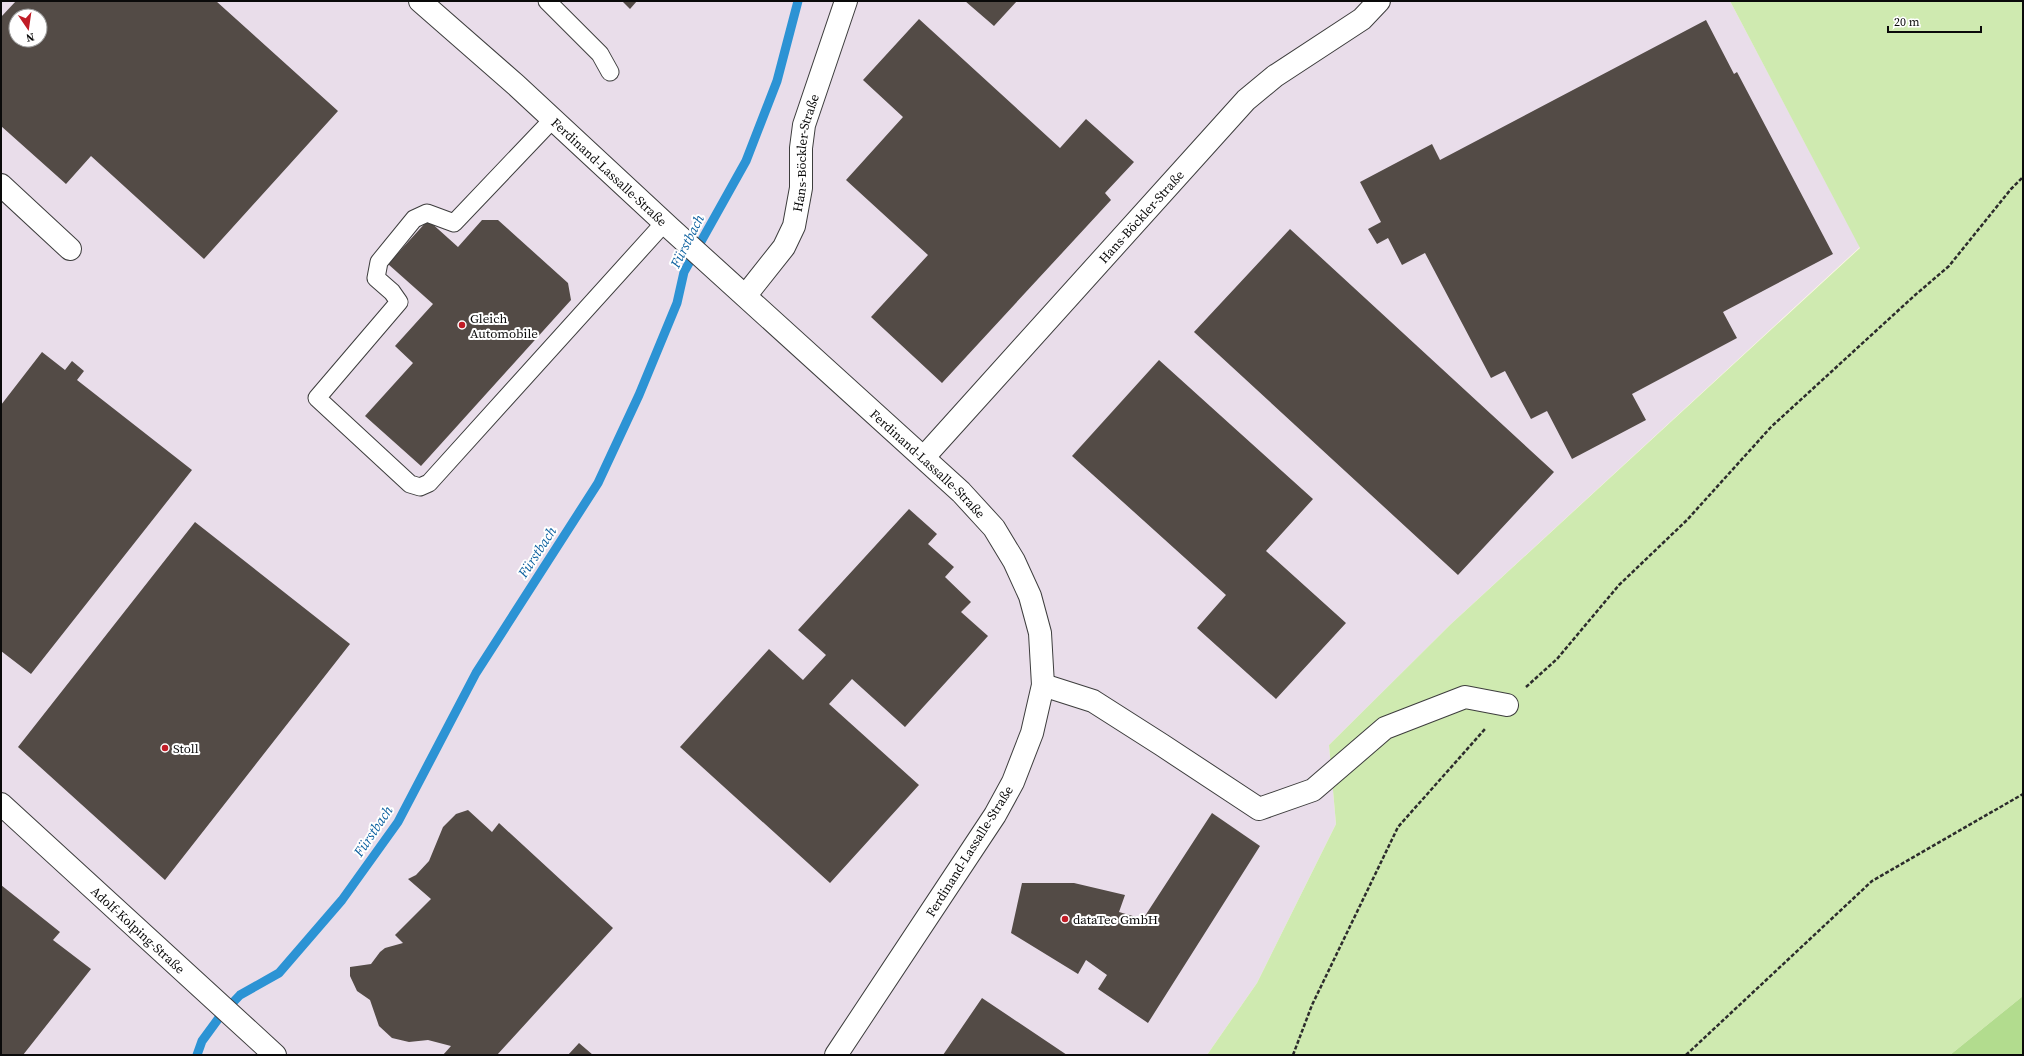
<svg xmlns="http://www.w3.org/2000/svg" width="2024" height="1056" font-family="'Source Serif 4',serif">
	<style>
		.industrial { fill: #e9ddea; fill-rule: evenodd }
		.green { fill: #cfeab0 }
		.forest { fill: #b2dc8e }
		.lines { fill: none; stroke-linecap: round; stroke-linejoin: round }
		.stream { stroke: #2c93d4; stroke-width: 9 }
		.building { fill: #534b46; fill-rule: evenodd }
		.lane-casing { stroke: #3d3d3d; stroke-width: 19 }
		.street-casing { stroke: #3d3d3d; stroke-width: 24 }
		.path { stroke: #2c2c2c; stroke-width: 2.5; stroke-dasharray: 4 2; stroke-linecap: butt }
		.lane { stroke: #fff; stroke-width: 17 }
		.street { stroke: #fff; stroke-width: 22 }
		.poi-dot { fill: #c01c26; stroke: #fff; stroke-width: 1.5 }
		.labels { text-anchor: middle; stroke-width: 4; stroke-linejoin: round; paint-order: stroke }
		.street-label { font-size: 13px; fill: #0a0a0a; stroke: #fff }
		.poi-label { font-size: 13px; fill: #0a0a0a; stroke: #fff; text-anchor: start }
		.water-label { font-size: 14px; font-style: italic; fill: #0f62a0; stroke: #fff }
	</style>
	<rect width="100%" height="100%" fill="#fffae7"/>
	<path class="industrial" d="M1,1h1729l130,246 -409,377 -122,121 7,79 -79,159 -50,72h-1206zM16,16h24v24h-24z"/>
	<path class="green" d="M1730,1h293v995l-73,59h-743l50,-72 79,-159 -7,-79 122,-121 409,-376z"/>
	<path class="forest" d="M2023,996v59h-73z"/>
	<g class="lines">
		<path class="stream" d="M197,1055l5,-14 19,-26 19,-20 39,-22 63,-73 56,-78 78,-149 122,-190 41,-88 38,-92 7,-31 62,-111 31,-80 21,-80"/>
	</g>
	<path class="building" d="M16,1h200l122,110 -134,148 -113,-103 -25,28 -65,-58v-109zM16,16h24v24h-24z
		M622,1h15l-7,8z
		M965,1h52l-23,25z
		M919,19l141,129 26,-29 48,43 -29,31 6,7 -169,183 -71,-66 57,-62 -82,-75 57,-63 -40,-37z
		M1706,20l28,54 3,-2 96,182 -110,58 14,26 -105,56 14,26 -74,39 -25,-48 -16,8 -26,-48 -14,7 -66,-125 -23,12 -14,-27 -11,6 -9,-15 13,-7 -21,-40 72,-38 8,16z
		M428,220l30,27 24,-27h16l70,63 3,17 -150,166 -56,-50 48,-53 -18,-17 38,-42 -45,-40z
		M1290,229l264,243 -96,103 -264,-243z
		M42,352l23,18 7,-9 12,10 -7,9 115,90 -161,204 -30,-23v-246z
		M1159,360l154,139 -47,52 80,72 -70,76 -79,-71 29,-33 -154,-139z
		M909,509l28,25 -9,10 26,23 -9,10 26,25 -10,10 27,24 -83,91 -53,-48 -23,25 90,81 -89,98 -150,-136 89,-98 34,31 23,-25 -28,-25z
		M195,522l155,122 -185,236 -147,-133z
		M468,810l24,22 7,-9 114,105 -116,127h-54l8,-9 -23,-6 -19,2 -17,-4 -13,-12 -9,-26 -13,-9 -7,-15v-9l21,-3 9,-12 5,-4 18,-5 -8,-8 36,-36 -23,-20 8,-4 13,-14 14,-34 13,-13z
		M1212,813l48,33 -112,177 -50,-34 9,-14 -21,-15 -8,14 -67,-41 11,-50h52l51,12 -6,17 24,7z
		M1,885l59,47 -7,8 38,29 -68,86h-22z
		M982,998l85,57h-124z
		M579,1043l14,12h-25z"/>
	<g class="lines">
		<defs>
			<path id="lane" d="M547,1l53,53 10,18
				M553,119l-99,104 -27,-10 -13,6 -35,43 -3,16 16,14 7,10 -82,96 93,86 10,3 9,-4 236,-261"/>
			<g id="street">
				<path id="s1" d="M420,1l96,84 154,143 291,264 33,36 20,33 16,35 10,37 3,52 -11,48 -19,49 -18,33 -159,240"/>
				<path d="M1,185l69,64"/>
				<path id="s2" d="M746,295l38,-48 10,-21 7,-38v-40l3,-23 42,-124"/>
				<path id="s3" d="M924,457l322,-357 29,-24 87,-57 17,-18"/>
				<path d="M1043,685l50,16 69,44 97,64 54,-19 72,-62 80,-31 42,8"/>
				<path id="s4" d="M1,804l274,251"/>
			</g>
		</defs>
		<use href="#lane" class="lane-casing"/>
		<use href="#street" class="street-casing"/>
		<path class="path" d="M1526,687l31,-28 62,-74 68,-65 84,-93 143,-131 35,-30 62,-77 12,-12
			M1293,1055l19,-50 86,-178 87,-98
			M1686,1055l186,-174 151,-87"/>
		<use href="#lane" class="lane"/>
		<use href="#street" class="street"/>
	</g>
	<g class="poi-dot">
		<circle cx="462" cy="325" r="4"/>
		<circle cx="165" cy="748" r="4"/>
		<circle cx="1065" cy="919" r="4"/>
	</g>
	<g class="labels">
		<g class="street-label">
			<text dy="5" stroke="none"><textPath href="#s2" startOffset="159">Hans-Böckler-Straße</textPath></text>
			<text dy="5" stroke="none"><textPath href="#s1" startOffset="255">Ferdinand-Lassalle-Straße</textPath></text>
			<text dy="5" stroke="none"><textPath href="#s3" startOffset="324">Hans-Böckler-Straße</textPath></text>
			<text dy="5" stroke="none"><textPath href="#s1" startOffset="687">Ferdinand-Lassalle-Straße</textPath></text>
			<text transform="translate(969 851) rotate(-58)" y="5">Ferdinand-Lassalle-Straße</text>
			<text dy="5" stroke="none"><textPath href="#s4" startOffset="186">Adolf-Kolping-Straße</textPath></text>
		</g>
		<g class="poi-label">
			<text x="470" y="323">Gleich<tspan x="470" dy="15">Automobile</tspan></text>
			<text x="173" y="753">Stoll</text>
			<text x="1073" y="924">dataTec GmbH</text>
		</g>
		<g class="water-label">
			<text transform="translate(687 241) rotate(-63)" y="5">Fürstbach</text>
			<text transform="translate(537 552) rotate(-57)" y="5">Fürstbach</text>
			<text transform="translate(373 831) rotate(-56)" y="5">Fürstbach</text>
		</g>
	</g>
	<rect width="2024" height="1056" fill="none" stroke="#0a0a0a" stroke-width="4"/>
	<g transform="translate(28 28) rotate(167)"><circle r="19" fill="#ffffff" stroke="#9d9d9d"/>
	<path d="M0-3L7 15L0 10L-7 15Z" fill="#c01c26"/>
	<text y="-6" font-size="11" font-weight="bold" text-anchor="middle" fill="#0a0a0a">N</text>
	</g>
	<path d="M1888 26v6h93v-6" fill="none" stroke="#0a0a0a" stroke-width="2"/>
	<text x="1894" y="26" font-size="12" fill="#0a0a0a" stroke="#ffffff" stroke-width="3" paint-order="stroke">20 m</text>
</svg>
